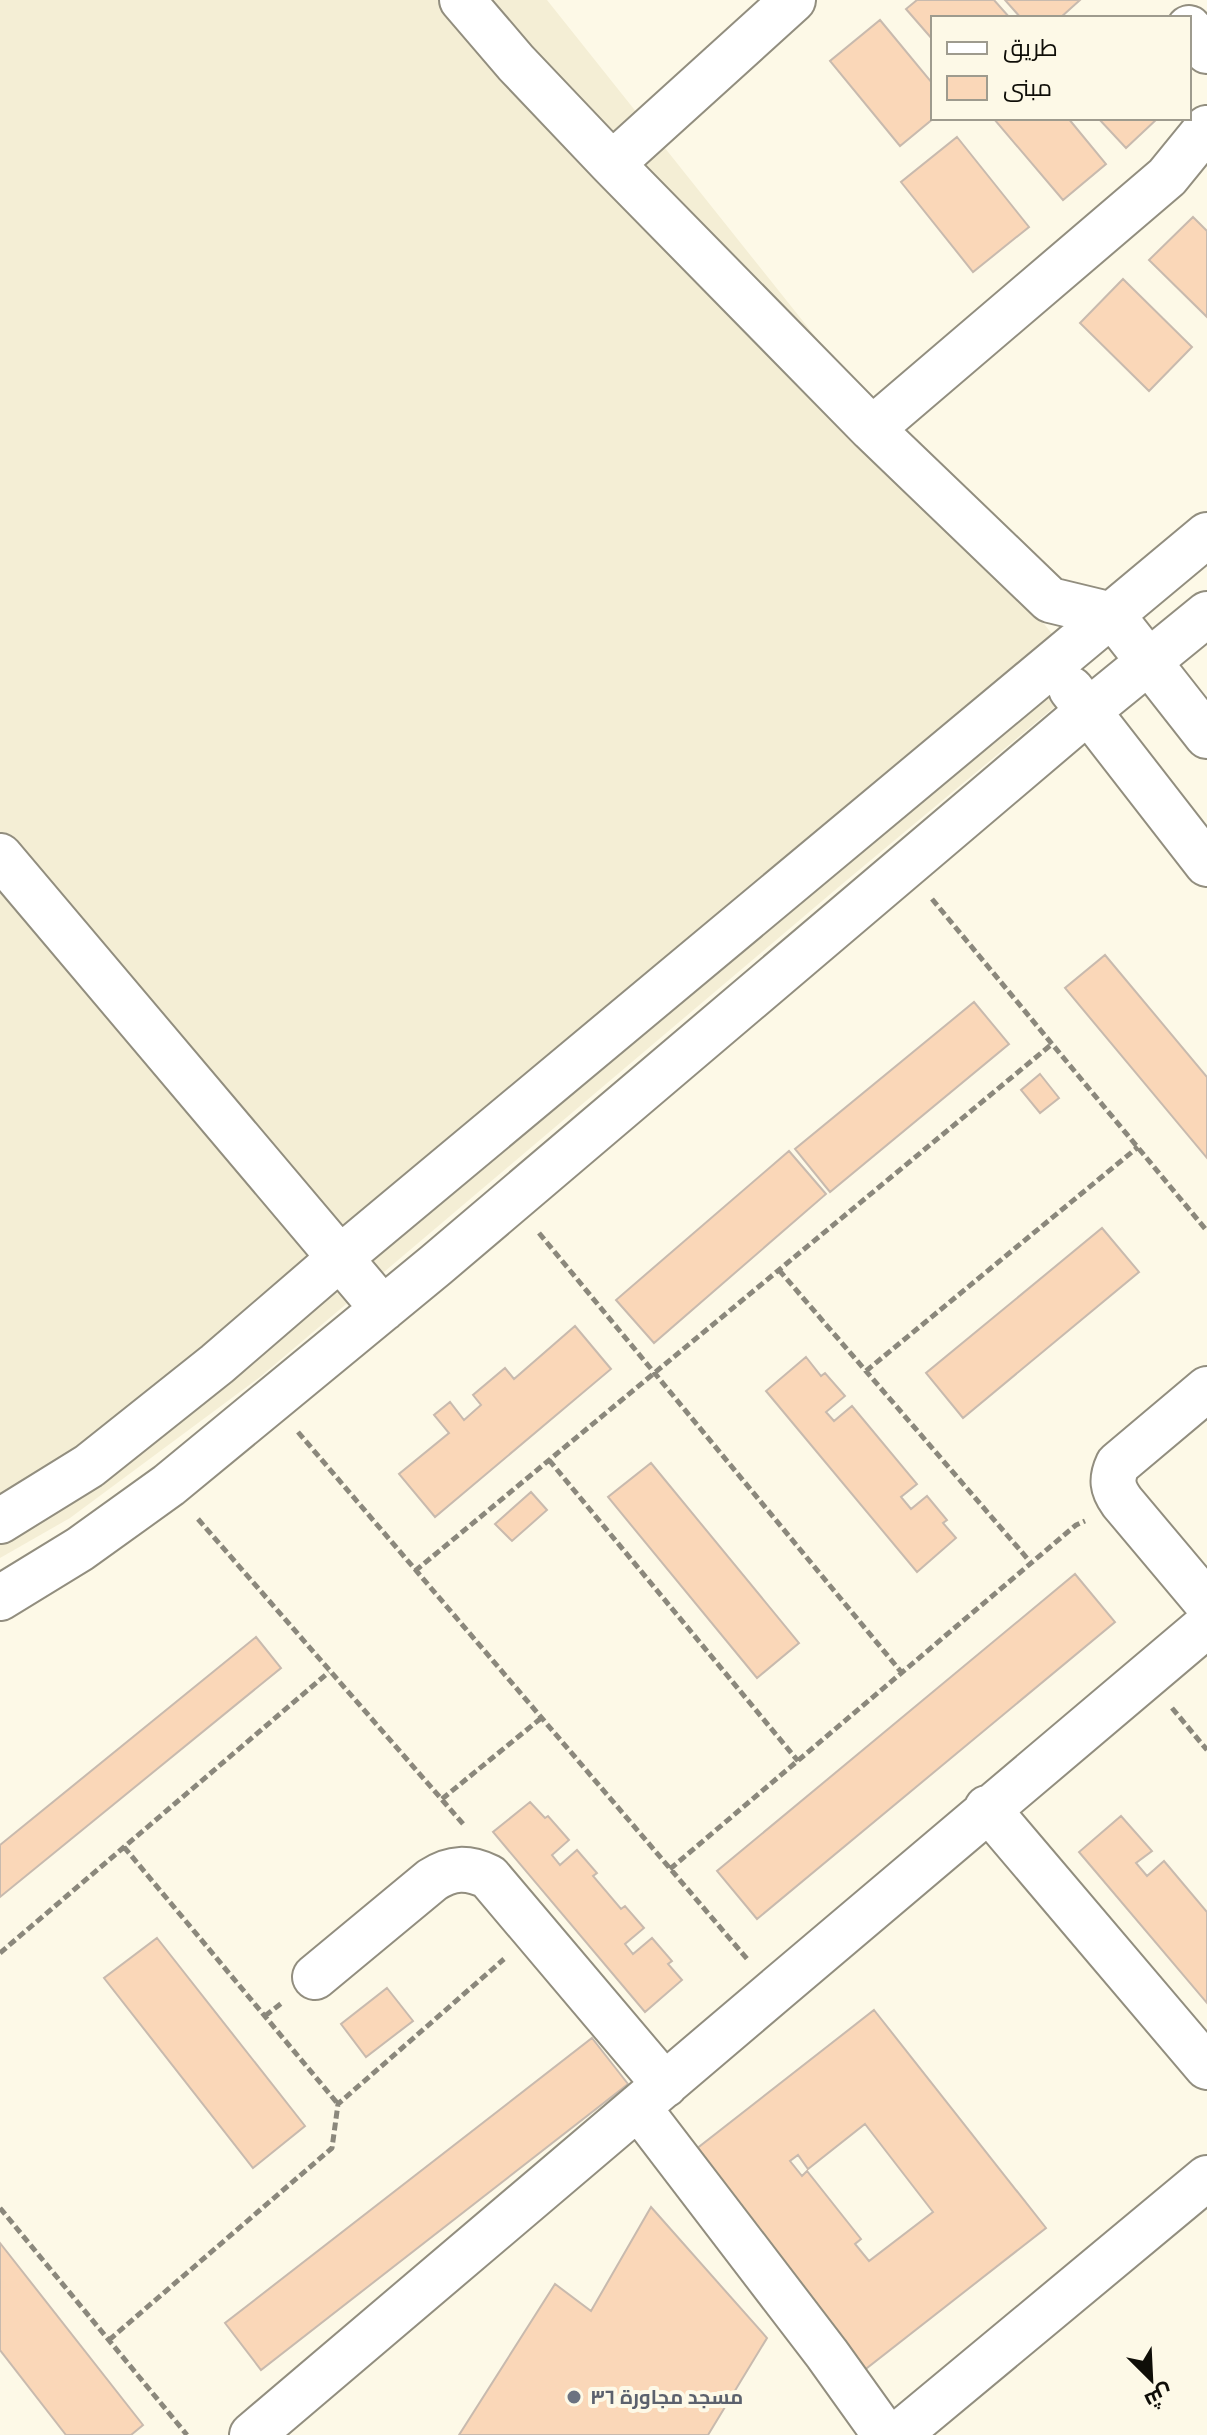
<svg xmlns="http://www.w3.org/2000/svg" width="1207" height="2435" font-family="'Archivo Narrow',Cairo,sans-serif">
	<style>
		.built { fill: #f4eed5 }
		.building { fill: #fad7b8; stroke: #c8baae; stroke-width: 2; fill-rule: evenodd }
		.lines { fill: none; stroke-linecap: round; stroke-linejoin: round }
		.minor-casing { stroke: #928e7f; stroke-width: 48 }
		.path { stroke: #8b887c; stroke-width: 5; stroke-dasharray: 8 4; stroke-linecap: butt }
		.minor { stroke: #fff; stroke-width: 44 }
		.worship-dot { fill: #6b7280; stroke: #fdf9e7; stroke-width: 3 }
		.labels { text-anchor: middle; stroke-width: 8; stroke-linejoin: round; paint-order: stroke }
		.worship-label { font-size: 20px; font-weight: bold; fill: #5b616d; stroke: #fdf9e7; text-anchor: start }
	</style>
	<rect width="100%" height="100%" fill="#fdf9e7"/>
	<path class="built" d="M0,0h547l541,679 -247,206 -581,492 -190,141 -70,40z"/>
	<path class="building" d="M917,0h77l16,18h-77v22l-27,-31z
		M1005,0h75l-20,18h-39z
		M880,20l53,64 1,34 -34,28 -70,-85z
		M1068,118l38,46 -43,36 -69,-81z
		M1098,118h60l-32,30z
		M957,137l72,90 -56,45 -72,-90z
		M1193,217l14,14v86l-58,-57z
		M1123,279l69,68 -43,44 -69,-68z
		M1105,955l102,122v81l-142,-170z
		M974,1002l35,42 -179,148 -35,-43z
		M1040,1074l19,24 -19,15 -19,-23z
		M789,1151l37,43 -172,149 -38,-43z
		M1102,1228l37,44 -176,146 -37,-45z
		M575,1326l36,43 -176,148 -36,-43 50,-41 -15,-18 16,-13 14,18 17,-15 -8,-10 32,-27 9,11z
		M806,1357l15,19 4,-3 20,23 -19,16 8,9 18,-15 65,78 -16,13 10,12 16,-13 20,24 -4,3 13,15 -39,34 -151,-181z
		M651,1463l148,180 -42,35 -149,-181z
		M531,1492l16,18 -35,31 -17,-17z
		M1075,1574l40,48 -358,297 -40,-48z
		M256,1637l25,31 -281,229v-52z
		M530,1802l15,16 3,-2 21,24 -17,15 8,10 17,-15 20,23 -4,3 28,33 4,-3 19,22 -19,16 8,10 19,-16 20,23 -4,3 14,16 -37,32 -152,-180z
		M1121,1816l31,35 -16,12 11,13 17,-15 43,51v91l-128,-151z
		M157,1938l148,188 -52,42 -149,-190z
		M387,1988l26,33 -47,36 -25,-33z
		M874,2010l172,218 -188,147 -172,-218zM865,2124l68,88 -64,49 -14,-17 6,-5 -54,-68 -5,5 -12,-15 8,-6 10,14z
		M592,2038l36,46 -367,286 -36,-47z
		M651,2207l116,131 -59,97h-249l96,-151 36,27z
		M0,2243l143,182 -12,10h-65l-66,-85z"/>
	<g class="lines">
		<defs>
			<path id="minor" d="M462,0l54,63 96,101 260,265 178,171 62,15 95,121
				M1189,28l18,23
				M612,164l181,-164
				M872,429l295,-252 40,-49
				M1071,689l136,175
				M0,856l383,453
				M1207,1389l-89,75c-7,15 -6,24 4,38l85,101
				M0,1521l89,-55 128,-102 123,-106 867,-723
				M0,1598l80,-49 89,-64 102,-84 165,-136 651,-553 120,-98
				M987,1808l220,259
				M315,1977l117,-97c20,-13 36,-13 57,-3l176,208
				M638,2107l189,247 58,81
				M252,2435c318,-270 636,-541 955,-810
				M898,2435l309,-257"/>
		</defs>
		<use href="#minor" class="minor-casing"/>
		<path class="path" d="M932,899l275,332
			M539,1233l363,440
			M779,1270l253,294
			M866,1371l272,-224
			M298,1432l450,528
			M549,1460l249,301
			M198,1519l266,306
			M415,1571l637,-527
			M1172,1708l35,42
			M442,1799l98,-80
			M124,1847l214,257
			M670,1869l406,-344 9,-4
			M0,1953l329,-281
			M265,2016l18,-14
			M0,2208l187,227
			M109,2340l223,-192 6,-44 166,-145"/>
		<use href="#minor" class="minor"/>
	</g>
	<circle class="worship-dot" cx="574" cy="2397" r="8"/>
	<g class="labels">
		<g class="worship-label">
			<text x="590" y="2404">مسجد مجاورة ٣٦</text>
		</g>
	</g>
	<rect x="931" y="16" width="260" height="104" fill="#fdf9e7" stroke="#9e9b8e" stroke-width="2"/>
	<rect x="947" y="42" width="40" height="12" fill="#ffffff" stroke="#9e9b8e" stroke-width="2"/>
	<text x="1003" y="56" font-size="24" fill="#0f0e08">طريق</text>
	<rect x="947" y="76" width="40" height="24" fill="#fad7b8" stroke="#9e9b8e" stroke-width="2"/>
	<text x="1003" y="96" font-size="24" fill="#0f0e08">مبنى</text>
	<g transform="translate(1151 2379) rotate(156)" stroke="#fdf9e7" stroke-width="6" paint-order="stroke">
	<path d="M0-6L14 30L0 20L-14 30Z" fill="#0f0e08"/>
	<text y="-12" font-size="22" font-weight="bold" text-anchor="middle" fill="#0f0e08">ش</text>
	</g>
</svg>
